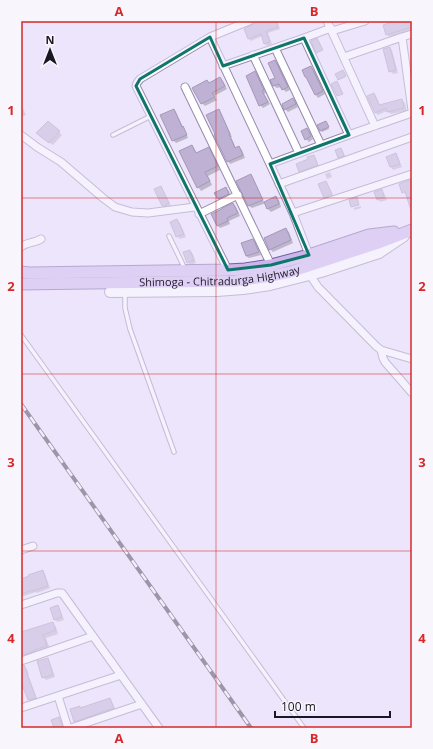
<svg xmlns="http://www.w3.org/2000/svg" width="433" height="749" font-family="'Open Sans',sans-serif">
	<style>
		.shadow { fill: #0003 }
		.building { fill: #beb1d4; stroke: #a599ba }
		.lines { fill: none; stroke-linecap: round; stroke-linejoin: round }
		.lane-casing { stroke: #968aab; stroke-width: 5.5 }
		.street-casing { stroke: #968aab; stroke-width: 9 }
		.secondary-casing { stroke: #968aab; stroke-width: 12 }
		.primary-casing { stroke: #775e9c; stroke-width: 13 }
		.lane { stroke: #fff; stroke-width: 3.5 }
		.street { stroke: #fff; stroke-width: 7 }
		.secondary { stroke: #fff; stroke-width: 10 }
		.primary { stroke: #cbb5eb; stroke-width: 11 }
		.rail-casing { stroke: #3c3645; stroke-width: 4 }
		.rail { stroke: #f8f5fd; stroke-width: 2.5; stroke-dasharray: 8; stroke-linecap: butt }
		.marked { fill: none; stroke: #0f766e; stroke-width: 3; stroke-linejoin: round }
		.grid { fill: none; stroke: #d62828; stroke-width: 1; stroke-opacity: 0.55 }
		.labels { text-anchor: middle; stroke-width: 4; stroke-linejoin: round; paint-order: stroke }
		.street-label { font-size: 11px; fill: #1b1623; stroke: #f8f5fd }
		.neatline { fill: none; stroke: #d62828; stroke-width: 1.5 }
		.grid-label { font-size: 13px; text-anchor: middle; font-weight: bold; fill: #d62828 }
	</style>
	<rect width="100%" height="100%" fill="#ede5fb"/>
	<path class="shadow" d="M268,21h8l2,2 2,6 -12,4 4,11 -5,2 -2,-2 -3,-8 -11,5 -2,-2z
		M397,21h14l1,10 -22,6 -3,-2z
		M389,48l3,2 6,23 -5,1 -3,-3z
		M275,61l3,3 12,26 -4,2 -5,-5 -4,1 -3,-2 -2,-6 4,-2z
		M311,68l3,2 11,24 -7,4 -2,-3 -7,-16z
		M255,73l2,2 9,18 -2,1 6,10 -7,4 -3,-3z
		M344,73l2,4 -7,3 -1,-1z
		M220,79l3,2 4,8 -13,7 3,4 -12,6 -3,-3z
		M374,94l2,2 4,9 22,-5 3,3 2,8 -16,3 -4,-3 -9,4 -3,-3z
		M293,100l3,2 2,5 -10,5 -3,-3 -2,-4z
		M21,104l5,11 -5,2z
		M174,110l2,2 7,15 2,2h-1l4,9 -12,5 -3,-3z
		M218,110l3,3 11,24h-1l5,11 3,-1 3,3 3,8 -15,6 -2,-3 -11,-26z
		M48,122l14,13 -9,10 -13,-9z
		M327,124l2,5 -7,3 -3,-6z
		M307,129l3,3 3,7 -4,3 -3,-3z
		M192,146l3,4 2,4 11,-5 4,3 8,18 -12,6 4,9 -11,6 -3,-4z
		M340,149l3,2 3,7 -4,2 -3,-3z
		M396,154l2,3 4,10 -9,3 -2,-3z
		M315,158l4,9 -17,6 -2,-2z
		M330,172l2,5 -5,2 -2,-5z
		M251,175l2,3 11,24 12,-5 3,3 2,7 -10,5 -3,-3 -2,-6 -14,5 -3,-2 -12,-25z
		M326,182l2,3 6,12 -7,3 -2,-3z
		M160,187l3,3 8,16 -5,2 -3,-2z
		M226,188l3,3 2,6 -10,5 -3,-3z
		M381,190l3,3 3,7 -7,2 -2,-3z
		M233,204l3,3 4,9 -11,5 1,3 -10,4 -3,-3z
		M361,206v2l-6,2 -2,-2z
		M177,220l3,3 6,14 -6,2 -3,-3z
		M286,229l3,3 4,11 -20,9 -3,-3z
		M252,240l3,3 6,12 -12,3 -3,-2z
		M190,251l3,3 3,9 -6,2 -2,-3z
		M43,571l2,3 5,14 -13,5 -1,-1 -15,5v-17z
		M58,606l2,3 4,11 -6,2 -3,-2 -4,-12z
		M52,623l4,4 2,7 -12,4 4,11 -23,9 -4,-3 -2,-7v-15z
		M47,659l3,3 5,15 -9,3 -3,-3z
		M25,666l2,3 2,6h-1l10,26 -6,2 -3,-3 -5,-13 -3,2v-22z
		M110,699l2,3 4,9 -38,13 -3,-3 4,-14 2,2z
		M59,718l3,3 2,7h-9z"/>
	<path class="building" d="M263,21h13l2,6 -12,4 4,11 -6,2 -3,-10 -13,5 -4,-10 11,-6z
		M395,21h15l2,6 -26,8 -3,-10z
		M317,38l6,12 -7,3 -5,-12z
		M390,47l6,23 -7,2 -6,-23z
		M275,60l13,27 -6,3 -3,-6 -6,2 -3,-6 5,-2 -7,-15z
		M311,66l12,25 -8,4 -9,-18h-1l-3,-7z
		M343,70l3,6 -8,4 -3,-6z
		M255,71l9,19 -2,1 6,11 -9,4 -13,-30z
		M220,77l5,9 -13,7 3,4 -14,7 -9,-16 15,-8 2,3z
		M337,81l6,13 -6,2 -6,-12z
		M374,93l5,12 23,-6 2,9 -17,4 -1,-4 -11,5 -8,-17z
		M293,98l3,6 -12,6 -2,-6z
		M174,109l8,18 1,-1 4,9 -15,6 -12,-26z
		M219,109l11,25h-1l6,14 4,-2 4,9 -16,7 -13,-27 1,-1 -9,-19z
		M48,121l12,10 -11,12 -13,-10z
		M326,121l3,6 -9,4 -3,-6z
		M307,128l4,8 -6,4 -4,-9z
		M192,145l4,8 13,-6 9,19 -13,6 5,9 -13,7 -18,-37z
		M341,148l3,8 -6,2 -3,-8z
		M396,153l4,11 -10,3 -4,-10z
		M314,155l4,10 -19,7 -3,-8 12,-5 -1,-2z
		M251,174l12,26 -15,6 -12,-25z
		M412,179v31h-1l-6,-18 -3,1 -3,-9z
		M326,181l6,13 -8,4 -6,-14z
		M161,186l8,17 -5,3h-2l-8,-17z
		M226,187l3,7 -11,5 -4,-6z
		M382,189l2,8 -7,3 -3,-8z
		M276,196l3,8 -12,5 -3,-7z
		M357,197l2,8 -8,2 -2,-7z
		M233,203l5,10 -11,5 1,3 -11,5 -6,-12 11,-5v-1z
		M177,219l7,15 -8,3 -6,-15z
		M286,228l5,12 -22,10 -5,-12z
		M253,239l6,13 -13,4 -5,-13z
		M190,250l4,10 -7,3 -4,-11z
		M43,570l5,16 -15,5v-1l-12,4v-15l8,-3 -1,-1z
		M58,605l4,12 -8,3 -4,-12z
		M53,622l3,8 -13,5 4,11 -13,4v1l-11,4 -2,-4v-19z
		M48,658l5,17 -11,3 -5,-17z
		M24,665l12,33 -8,2 -6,-15h-1v-19z
		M110,698l4,10 -40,14 -4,-13 10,-3v2z
		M59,717l4,11h-9l-3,-8z"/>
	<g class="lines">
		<defs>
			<path id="lane" d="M113,135l38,-19
				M169,236l16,33
				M125,293v15l5,21 44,123
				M21,335l283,393"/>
			<path id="street" d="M327,21l48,105
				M332,31l33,-10
				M210,37l83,176 16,42
				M402,37l10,73
				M304,38l45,97
				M275,48l46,97
				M253,55l46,98
				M344,57l58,-20 10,-3
				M223,66l81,-28 27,-10
				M185,87l86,178
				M21,135l16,12 24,15 42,36 12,9 17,5 16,1 47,-6
				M270,164l84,-31 58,-20
				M279,184l133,-47
				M293,213l119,-39
				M199,214l39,-19
				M21,247c6,-5 14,-4 20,-8
				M228,270l-92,-184 1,-3 3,-4 70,-42 39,-16
				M310,275l8,12 58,59 5,4 31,9
				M381,350l2,8 2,4 27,31
				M21,550l12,-4
				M21,605l36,-12h5l97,135
				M21,661l72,-25
				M58,696l10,32
				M21,708l100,-33
				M71,728l71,-24"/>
			<path id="secondary" d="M110,292l107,-1 26,-2 27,-4 51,-13 58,-19 25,-17"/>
			<g id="primary">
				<path d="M21,272l8,1 199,-3 17,-1 26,-4 38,-10 60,-20 25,-3"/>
				<path id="s1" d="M21,284l214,-3 36,-5 19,-4 88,-29 34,-13"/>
			</g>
		</defs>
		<use href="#lane" class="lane-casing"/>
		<use href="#street" class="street-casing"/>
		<use href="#secondary" class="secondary-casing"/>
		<use href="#primary" class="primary-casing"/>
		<use href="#lane" class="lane"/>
		<use href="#street" class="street"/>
		<use href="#secondary" class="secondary"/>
		<use href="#primary" class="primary"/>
		<defs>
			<path id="rail" d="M21,404l230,324"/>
		</defs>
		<use href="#rail" class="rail-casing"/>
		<use href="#rail" class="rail"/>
	</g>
	<path d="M0 0H433V749H0ZM210,37l13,29 81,-28 45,97 -79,29 39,91 -38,10 -43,5 -92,-184 4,-7z" fill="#ede5fb" fill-opacity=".55" fill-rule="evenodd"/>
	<path class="marked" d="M210,37l13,29 81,-28 45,97 -79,29 39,91 -38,10 -43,5 -92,-184 4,-7z"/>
	<path class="grid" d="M216,21v707M21,198h391M21,374h391M21,551h391"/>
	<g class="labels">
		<g class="street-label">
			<text dy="4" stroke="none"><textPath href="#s1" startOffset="199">Shimoga - Chitradurga Highway</textPath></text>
		</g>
	</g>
	<rect width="433" height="749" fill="none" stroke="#f8f5fd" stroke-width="44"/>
	<g transform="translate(50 50)" stroke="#f8f5fd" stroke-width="3" paint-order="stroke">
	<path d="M0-3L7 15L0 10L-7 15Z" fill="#1b1623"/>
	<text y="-6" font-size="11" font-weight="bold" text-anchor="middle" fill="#1b1623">N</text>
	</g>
	<path d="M275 711v6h115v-6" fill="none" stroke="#1b1623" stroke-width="2"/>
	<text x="281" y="711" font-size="12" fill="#1b1623" stroke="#f8f5fd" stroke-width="3" paint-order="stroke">100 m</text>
	<rect x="22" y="22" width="389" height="705" class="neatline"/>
	<g class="grid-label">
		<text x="119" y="16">A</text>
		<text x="314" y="16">B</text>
		<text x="11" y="115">1</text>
		<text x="422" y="115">1</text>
		<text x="11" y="291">2</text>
		<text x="422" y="291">2</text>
		<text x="11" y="467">3</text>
		<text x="422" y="467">3</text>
		<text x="11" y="643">4</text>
		<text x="422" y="643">4</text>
		<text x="119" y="743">A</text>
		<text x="314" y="743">B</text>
	</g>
</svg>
